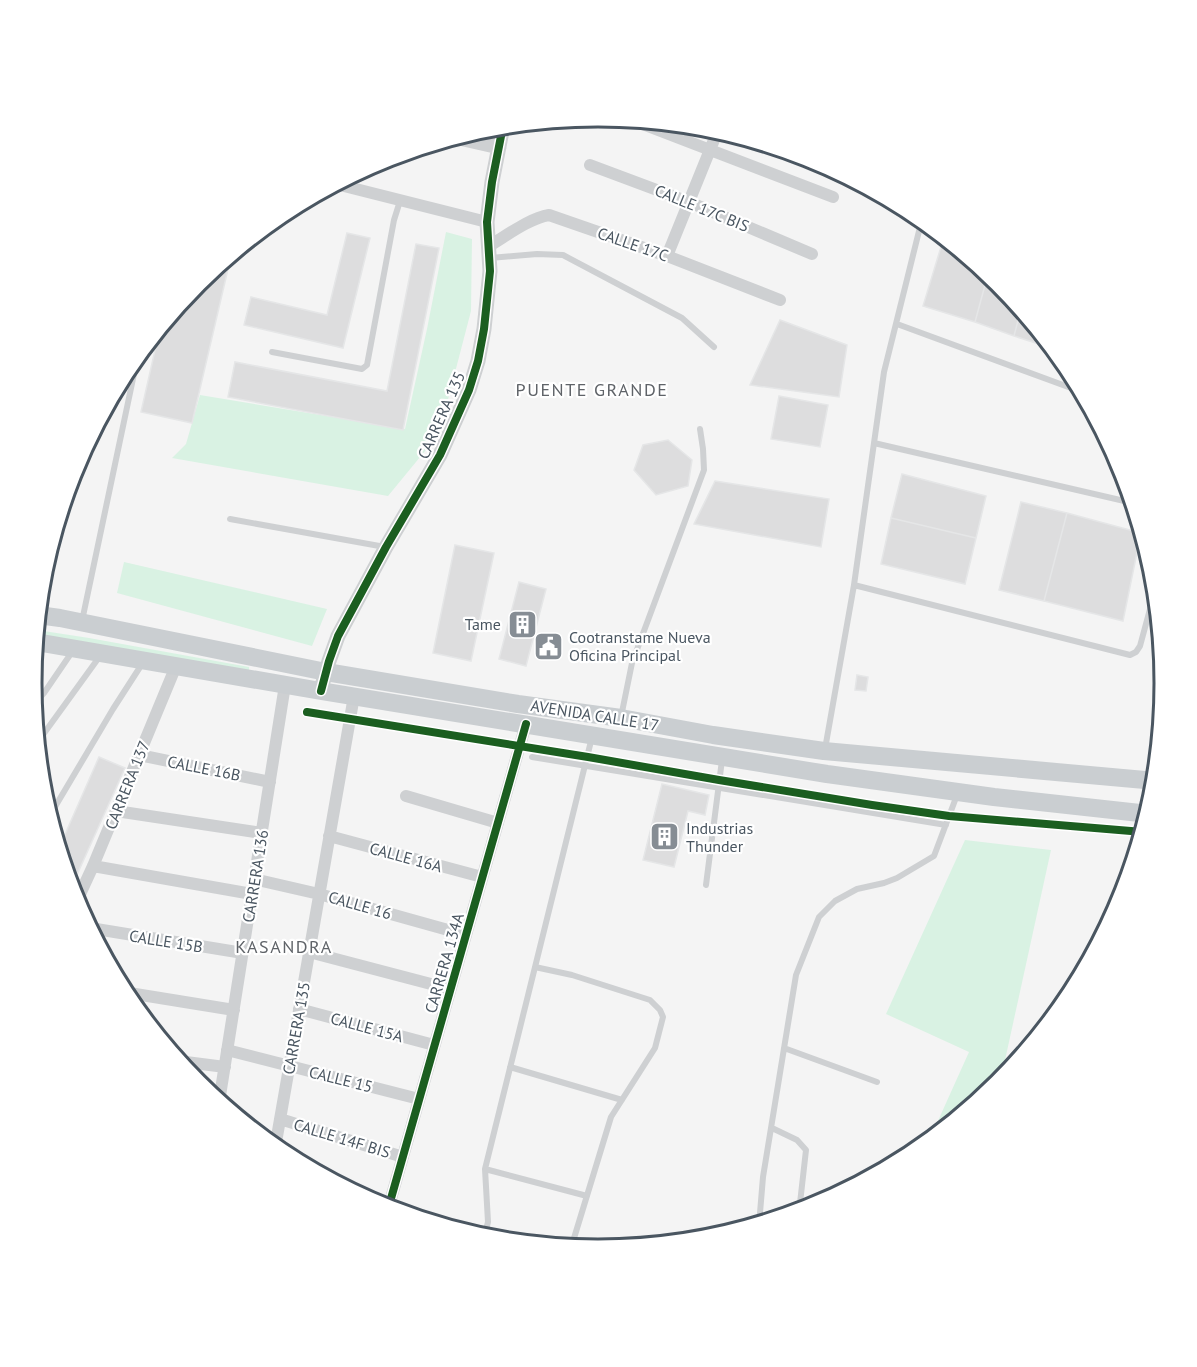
<svg xmlns="http://www.w3.org/2000/svg" width="1197" height="1367" font-family="'PT Sans',sans-serif">
	<style>
		.green { fill: #d9f2e3 }
		.building { fill: #ddddde; stroke: #e5e6e7; stroke-width: 1.5 }
		.lines { fill: none; stroke-linecap: round; stroke-linejoin: round }
		.service { stroke: #ced0d2; stroke-width: 6 }
		.minor { stroke: #ced0d2; stroke-width: 12 }
		.tertiary { stroke: #ced0d2; stroke-width: 15 }
		.primary { stroke: #caced1; stroke-width: 18 }
		.cycleway-casing { stroke: #fff; stroke-width: 11 }
		.cycleway { stroke: #1b5e20; stroke-width: 8 }
		.labels { text-anchor: middle; stroke-width: 4.5; stroke-linejoin: round; paint-order: stroke }
		.street-label { font-size: 16px; fill: #4a5661; stroke: #fff }
		.poi-label { font-size: 16px; fill: #4a5661; stroke: #fff; text-anchor: start }
		.neighbourhood-label { font-size: 18px; letter-spacing: 1.5px; fill: #5f6368; stroke: #fff }
		.rim { fill: none; stroke: #4a5661; stroke-width: 3 }
	</style>
	<rect width="100%" height="100%" fill="#f4f4f4"/>
	<path class="green" d="M446,232l26,7 -1,72 -32,123 -51,62 -216,-38 14,-14 14,-49 205,34 22,-100z
		M124,562l203,47 -15,37 -195,-53z
		M37,630l52,8 160,29v6l-213,-33z
		M965,840l86,10 -51,233 -72,60 41,-91 -83,-38z"/>
	<path class="building" d="M347,233l23,5 -27,110 -99,-23 7,-28 76,18z
		M944,237l44,37 -13,48 -52,-16z
		M416,244l23,4 -36,182 -175,-33 7,-35 152,29z
		M217,267l11,2 -36,154 -51,-11 19,-84 38,-46z
		M988,274l12,9 21,26 -7,27 -39,-14z
		M1021,309l33,40 -40,-13z
		M780,320l67,25 -8,52 -89,-12z
		M779,396l49,9 -8,42 -49,-8z
		M668,440l24,20 -4,26 -32,9 -22,-25 9,-25z
		M902,474l84,22 -10,42 -85,-20z
		M715,481l114,18 -8,48 -127,-23z
		M1021,502l46,11 -23,88 -45,-11z
		M1067,513l74,20 -18,88 -79,-20z
		M891,518l85,20 -11,46 -84,-20z
		M455,545l39,8 -23,108 -38,-8z
		M519,582l27,7 -20,77 -27,-7z
		M857,675l11,2 -2,14 -11,-1z
		M99,757l26,11 -54,120 -12,-40z
		M662,784l47,11 -4,20 -17,-4 -14,56 -31,-7z"/>
	<g class="lines">
		<path class="service" d="M490,258l47,-4 26,1 119,63 32,29
			M897,324l185,68
			M272,352l90,17 5,-4 27,-145 6,-19
			M874,443l259,60
			M230,519l155,28
			M854,585l276,70 6,-3 4,-6 16,-59
			M82,621l56,-266
			M34,704l10,-11 28,-41
			M621,717l11,-54 72,-193 -1,-21 -3,-20
			M37,743l63,-87
			M825,749l29,-164 30,-213 38,-153
			M532,757l414,68
			M49,817l64,-108 29,-45
			M706,885l16,-125
			M535,967l37,8 78,25 10,10 3,7 -8,31 -44,69 -40,131
			M1068,1001l3,-10 13,-18
			M784,1048l93,34
			M510,1067l112,33
			M772,1128l25,12 9,10 -7,62
			M485,1169l102,27
			M759,1225l4,-48 33,-202 23,-58 16,-16 22,-12 27,-6 13,-5 37,-22 23,-61
			M484,1238l4,-16 -3,-53 107,-432"/>
		<path class="minor" d="M632,120l201,77
			M590,165l99,37 123,52
			M336,184l151,38
			M489,246c17,-10 41,-28 60,-31l118,41 113,44
			M667,256l51,-126
			M139,755l131,27
			M406,796l92,27
			M116,811l146,22
			M329,836l153,41
			M93,866l159,28
			M254,879l65,15 147,41
			M76,903l17,-37 83,-200
			M90,928l153,25
			M309,952l141,37
			M123,992l111,18
			M299,1009l135,36
			M227,1050l192,49
			M178,1061l47,6
			M219,1102l66,-417
			M280,1119l123,38
			M275,1148l79,-452
			M388,1209l138,-485"/>
		<path class="tertiary" d="M455,137l44,10
			M323,682l6,-21 9,-25 48,-89 54,-92 29,-65 9,-29 6,-32 6,-58 -3,-49 5,-40 11,-56"/>
		<path class="primary" d="M38,615l22,3 266,54 192,32 103,14 92,17 111,16 332,30
			M36,642l285,49 506,83 167,23 155,17"/>
		<defs>
			<path id="cycleway" d="M321,691l8,-30 9,-25 48,-89 54,-92 29,-65 9,-29 6,-32 6,-58 -3,-49 5,-40 11,-56
				M307,712l281,45 131,23 153,25 77,11 194,16
				M388,1209l138,-485"/>
		</defs>
		<use href="#cycleway" class="cycleway-casing"/>
		<use href="#cycleway" class="cycleway"/>
	</g>
	<defs>
		<symbol id="building-square" viewBox="-11 -11 22 22"><rect x="-9" y="-9" width="18" height="18" rx="4" fill="#868d94" stroke="#fff"/><path d="M-4-6H4V6H1V3H-1V6H-4ZM-2.5-4.3h1.7v1.8h-1.7ZM.8-4.3h1.7v1.8H.8ZM-2.5-1h1.7V.8h-1.7ZM.8-1h1.7V.8H.8Z" fill="#fff"/></symbol>
		<symbol id="civic-square" viewBox="-11 -11 22 22"><rect x="-9" y="-9" width="18" height="18" rx="4" fill="#868d94" stroke="#fff"/><path d="M-.6-6.5H3V-4.5H.6V-3L4-1V1h2V6H-6V1h2V-1L-.6-3ZM-1.2 2.5V6h2.4V2.5Z" fill="#fff"/></symbol>
	</defs>
	<g fill-rule="evenodd">
		<use href="#building-square" x="506" y="608" width="33" height="33"/>
		<use href="#civic-square" x="532" y="630" width="33" height="33"/>
		<use href="#building-square" x="648" y="820" width="33" height="33"/>
	</g>
	<g class="labels">
		<g class="street-label">
			<text transform="translate(702 208) rotate(22)" y="6">CALLE 17C BIS</text>
			<text transform="translate(633 244) rotate(19)" y="6">CALLE 17C</text>
			<text transform="translate(441 415) rotate(-66)" y="6">CARRERA 135</text>
			<text transform="translate(595 715) rotate(9)" y="6">AVENIDA CALLE 17</text>
			<text transform="translate(204 768) rotate(11)" y="6">CALLE 16B</text>
			<text transform="translate(127 785) rotate(-68)" y="6">CARRERA 137</text>
			<text transform="translate(406 857) rotate(15)" y="6">CALLE 16A</text>
			<text transform="translate(255 876) rotate(-81)" y="6">CARRERA 136</text>
			<text transform="translate(360 905) rotate(16)" y="6">CALLE 16</text>
			<text transform="translate(166 941) rotate(9)" y="6">CALLE 15B</text>
			<text transform="translate(444 963) rotate(-74)" y="6">CARRERA 134A</text>
			<text transform="translate(367 1027) rotate(15)" y="6">CALLE 15A</text>
			<text transform="translate(296 1028) rotate(-80)" y="6">CARRERA 135</text>
			<text transform="translate(341 1079) rotate(14)" y="6">CALLE 15</text>
			<text transform="translate(342 1138) rotate(17)" y="6">CALLE 14F BIS</text>
		</g>
		<g class="poi-label">
			<text x="501" y="630" text-anchor="end">Tame</text>
			<text x="569" y="643">Cootranstame Nueva<tspan x="569" dy="18">Oficina Principal</tspan></text>
			<text x="686" y="834">Industrias<tspan x="686" dy="18">Thunder</tspan></text>
		</g>
		<g class="neighbourhood-label">
			<text x="592" y="396">PUENTE GRANDE</text>
			<text x="284" y="953">KASANDRA</text>
		</g>
	</g>
	<path d="M0 0H1197V1367H0ZM42 683a556 556 0 1 1 1112 0a556 556 0 1 1-1112 0Z" fill="#fff" fill-rule="evenodd"/>
	<path class="rim" d="M42 683a556 556 0 1 1 1112 0a556 556 0 1 1-1112 0Z"/>
</svg>
